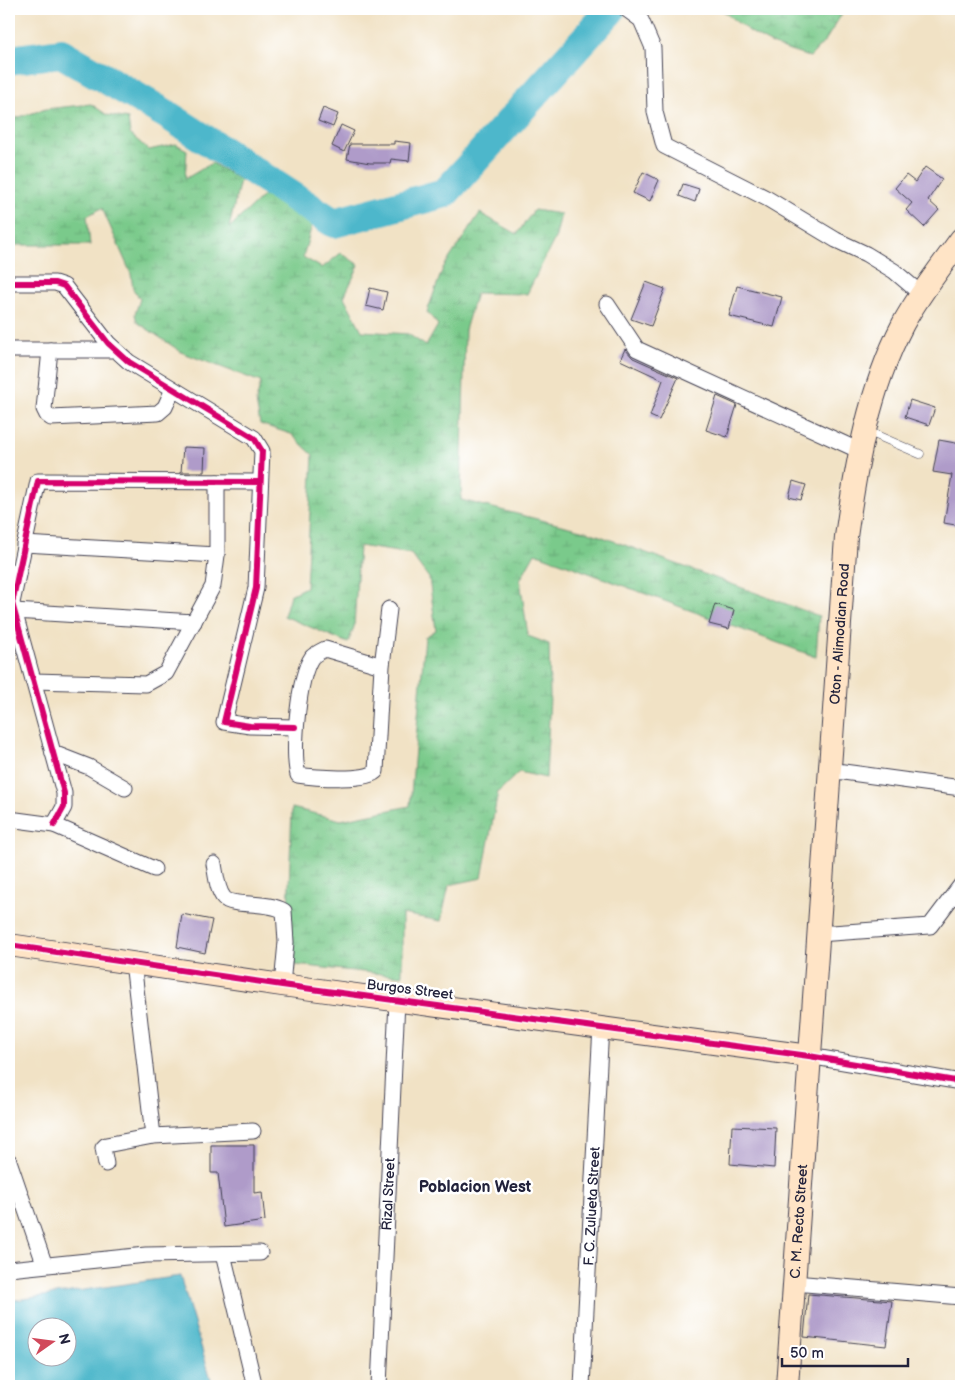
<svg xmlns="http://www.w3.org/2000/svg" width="970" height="1395" font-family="'Balsamiq Sans',sans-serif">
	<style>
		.wetland { fill: url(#wetland-marsh); stroke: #4e7663 }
		.water { fill: #4db7cb; stroke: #386c83; fill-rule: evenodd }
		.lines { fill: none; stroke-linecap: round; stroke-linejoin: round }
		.river { stroke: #4db7cb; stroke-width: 30 }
		.building { fill: #af9bc9 }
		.lane-casing { stroke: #413f50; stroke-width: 9 }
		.street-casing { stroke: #413f50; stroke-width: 17 }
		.secondary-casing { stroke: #413f50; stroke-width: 24 }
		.lane { stroke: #fff; stroke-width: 8 }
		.street { stroke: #fff; stroke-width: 15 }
		.secondary { stroke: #ffe4c6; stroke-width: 22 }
		.cycleway-casing { stroke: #fff; stroke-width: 9 }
		.cycleway { stroke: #d6006c; stroke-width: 6 }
		.labels { text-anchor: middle; stroke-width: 5; stroke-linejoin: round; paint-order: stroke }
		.street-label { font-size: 14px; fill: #22223b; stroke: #fff }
		.quarter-label { font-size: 16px; font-weight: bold; fill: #22223b; stroke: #fff }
	</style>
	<defs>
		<pattern id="wetland-marsh" width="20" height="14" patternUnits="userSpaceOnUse" patternTransform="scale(1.25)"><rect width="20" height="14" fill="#7aca8b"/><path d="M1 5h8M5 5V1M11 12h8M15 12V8" fill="none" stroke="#69ad79"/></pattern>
	</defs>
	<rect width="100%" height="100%" fill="#fff"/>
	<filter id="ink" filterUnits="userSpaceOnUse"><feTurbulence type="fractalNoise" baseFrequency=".02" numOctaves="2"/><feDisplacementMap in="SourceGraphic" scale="10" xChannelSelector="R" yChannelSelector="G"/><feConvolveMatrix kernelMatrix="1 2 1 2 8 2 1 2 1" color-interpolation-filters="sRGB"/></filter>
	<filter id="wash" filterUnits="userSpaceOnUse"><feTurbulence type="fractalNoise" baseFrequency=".0096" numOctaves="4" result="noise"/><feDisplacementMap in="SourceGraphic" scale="20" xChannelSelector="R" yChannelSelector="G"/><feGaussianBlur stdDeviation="1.12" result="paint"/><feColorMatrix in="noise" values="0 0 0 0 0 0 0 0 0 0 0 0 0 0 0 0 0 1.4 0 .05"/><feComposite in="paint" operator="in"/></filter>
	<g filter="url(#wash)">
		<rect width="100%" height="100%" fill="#f1e2c5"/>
		<path class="wetland" d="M721,9h124l-20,32 -15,16c-38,-10 -59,-22 -89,-48z
			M91,104l16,11 21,4 2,15 19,16 27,-6 11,6 -2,29 27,-16 28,17 -11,48 53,-50 36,26 -15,53 19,11 19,-15 18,12 -15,32 18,34 46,3 18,12 12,-21 -11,-13 16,-44 37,-55 37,21 17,-24 27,4 -5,22 -29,58 -51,-1 -11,37 -4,170 128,32 230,84 -3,41 -281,-104 -15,27 8,56 21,8 1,53 -4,81 -27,-6 -21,20 -16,86 -33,7 -8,36 -39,-7v62l-116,-12 6,-156 49,12 69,-14 15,-169 11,-7 -7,-52 -18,-24 -52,-8 -5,81 -6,16 -64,-27 6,-21 16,-8 7,-132 -22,-21 -31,-10 -4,-23 5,-19 -78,-29 -46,-31 -2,-8 5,-15 -7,-10 -2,-15 -29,-66 -15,8 3,29h-81v-125l37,-11z"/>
		<path class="water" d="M180,1276l33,110h-204v-85zM38,1328h30v30h-30z"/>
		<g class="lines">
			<path class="river" d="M9,60l52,-7 105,61 168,109 111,-30 165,-182"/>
		</g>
		<g id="blocks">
			<path class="building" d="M323,108l15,6 -5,13 -15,-6z
				M341,125l13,6 -10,21 -12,-6z
				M394,141l17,2 -2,18 -18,-2 -1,4h-20l-23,-4 3,-15h44z
				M925,167l17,12 -14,21 11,10 -15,17 -18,-17 6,-7 -17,-15 11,-13 9,7z
				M643,172l16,8 -9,21 -17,-8z
				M683,184l16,5 -4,13 -16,-6z
				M646,282l19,7 -14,37 -20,-7z
				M737,286l45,11 -8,30 -45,-11z
				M370,288l17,4 -4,18 -17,-4z
				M625,349l8,9 45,20 -19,42 -9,-4 13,-36 -43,-20z
				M717,396l20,9 -10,32 -21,-7z
				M910,400l25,8 -6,17 -24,-8z
				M939,440l22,4v82l-17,-3 8,-48 -19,-3z
				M183,447l22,1 -1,24h-23z
				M793,481l13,4 -5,15 -12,-3z
				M715,604l19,6 -5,19 -20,-5z
				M182,914l30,6 -7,33 -28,-6z
				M732,1126l44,2 -2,40 -44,-4z
				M211,1145h43v48l8,-1 3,29 -41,6 -6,-54h-7z
				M808,1294l84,7 -6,45 -82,-9z"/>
		</g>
	</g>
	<g filter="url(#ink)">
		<use href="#blocks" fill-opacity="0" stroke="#413f50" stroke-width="1"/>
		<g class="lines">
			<defs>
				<path id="lane" d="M867,431l53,23"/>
				<g id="street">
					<path d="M626,9l15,11 12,28 2,64 9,34 104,53 68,41 30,14 28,17 27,23"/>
					<path d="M9,283h46l9,3 44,57 21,19 125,76 8,13 -6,137 -32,134 26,4 45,1"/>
					<path d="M607,304l30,45 223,102"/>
					<path d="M9,350h106"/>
					<path d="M50,350l-6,59 3,6 4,3 107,-5 7,-6 8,-18"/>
					<path d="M24,544l193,11"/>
					<path d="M14,611l180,11"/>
					<path d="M382,666l-57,-17c-4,2 -10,5 -13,8 -14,20 -20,94 -14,118 13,2 71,7 78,-4l6,-105 7,-57"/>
					<path d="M33,681l113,3 20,-11 47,-87 4,-31v-73"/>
					<path d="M53,753l36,14 36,21"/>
					<path d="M829,770l132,18"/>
					<path d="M9,819l45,6 100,44"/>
					<path d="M54,825l10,-18v-14l-52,-190 26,-122 222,1"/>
					<path d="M214,864c2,10 3,26 10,34 8,9 43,3 60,13l2,31 -4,43"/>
					<path d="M818,934l112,-8 31,-41"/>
					<path d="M133,962l20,174"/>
					<path d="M809,1056l152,26"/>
					<path d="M9,1161l35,102"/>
					<path d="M106,1164l-3,-16 3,-3 47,-9 100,-5"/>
					<path d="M223,1254l30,125"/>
					<path d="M9,1269l137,-14 114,-2"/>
					<path d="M794,1283l167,14"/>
					<path id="s1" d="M379,1386l18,-385"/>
					<path id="s2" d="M582,1386l19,-360"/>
				</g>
				<g id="secondary">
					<path d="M9,945l273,40 527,71"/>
					<path id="s3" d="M787,1386l59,-849c10,-72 23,-148 57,-213 16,-30 38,-57 58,-85"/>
				</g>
			</defs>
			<use href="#lane" class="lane-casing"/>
			<use href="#street" class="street-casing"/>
			<use href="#secondary" class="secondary-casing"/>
			<use href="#lane" class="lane"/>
			<use href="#street" class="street"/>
			<use href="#secondary" class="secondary"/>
			<defs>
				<path id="cycleway" d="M9,283h46l9,3 44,57 21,19 125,76 8,13 -6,137 -32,134 26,4 45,1
					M54,825l10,-18v-14l-52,-190 26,-122 222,1
					M9,945l273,40 527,71 152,26"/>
			</defs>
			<use href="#cycleway" class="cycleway-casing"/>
			<use href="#cycleway" class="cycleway"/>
		</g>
	</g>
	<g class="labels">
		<g class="street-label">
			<text dy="5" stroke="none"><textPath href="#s3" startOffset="754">Oton - Alimodian Road</textPath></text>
			<text transform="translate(410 989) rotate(7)" y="5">Burgos Street</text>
			<text dy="5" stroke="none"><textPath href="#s1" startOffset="192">Rizal Street</textPath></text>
			<text dy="5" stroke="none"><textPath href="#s2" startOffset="180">F. C. Zulueta Street</textPath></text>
			<text dy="5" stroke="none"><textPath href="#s3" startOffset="165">C. M. Recto Street</textPath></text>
		</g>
		<g class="quarter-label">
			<text x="475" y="1192">Poblacion West</text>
		</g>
	</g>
	<rect width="970" height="1395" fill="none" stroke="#fff" stroke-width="30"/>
	<g transform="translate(52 1342) rotate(76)"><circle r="24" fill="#ffffff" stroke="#a7a7b1"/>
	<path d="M0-4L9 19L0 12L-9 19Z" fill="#d1495b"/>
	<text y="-8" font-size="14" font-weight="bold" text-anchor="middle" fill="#22223b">N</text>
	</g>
	<path d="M782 1358v8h126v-8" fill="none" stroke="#22223b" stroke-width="2.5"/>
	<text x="790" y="1358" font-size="15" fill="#22223b" stroke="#ffffff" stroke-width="4" paint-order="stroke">50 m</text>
</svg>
